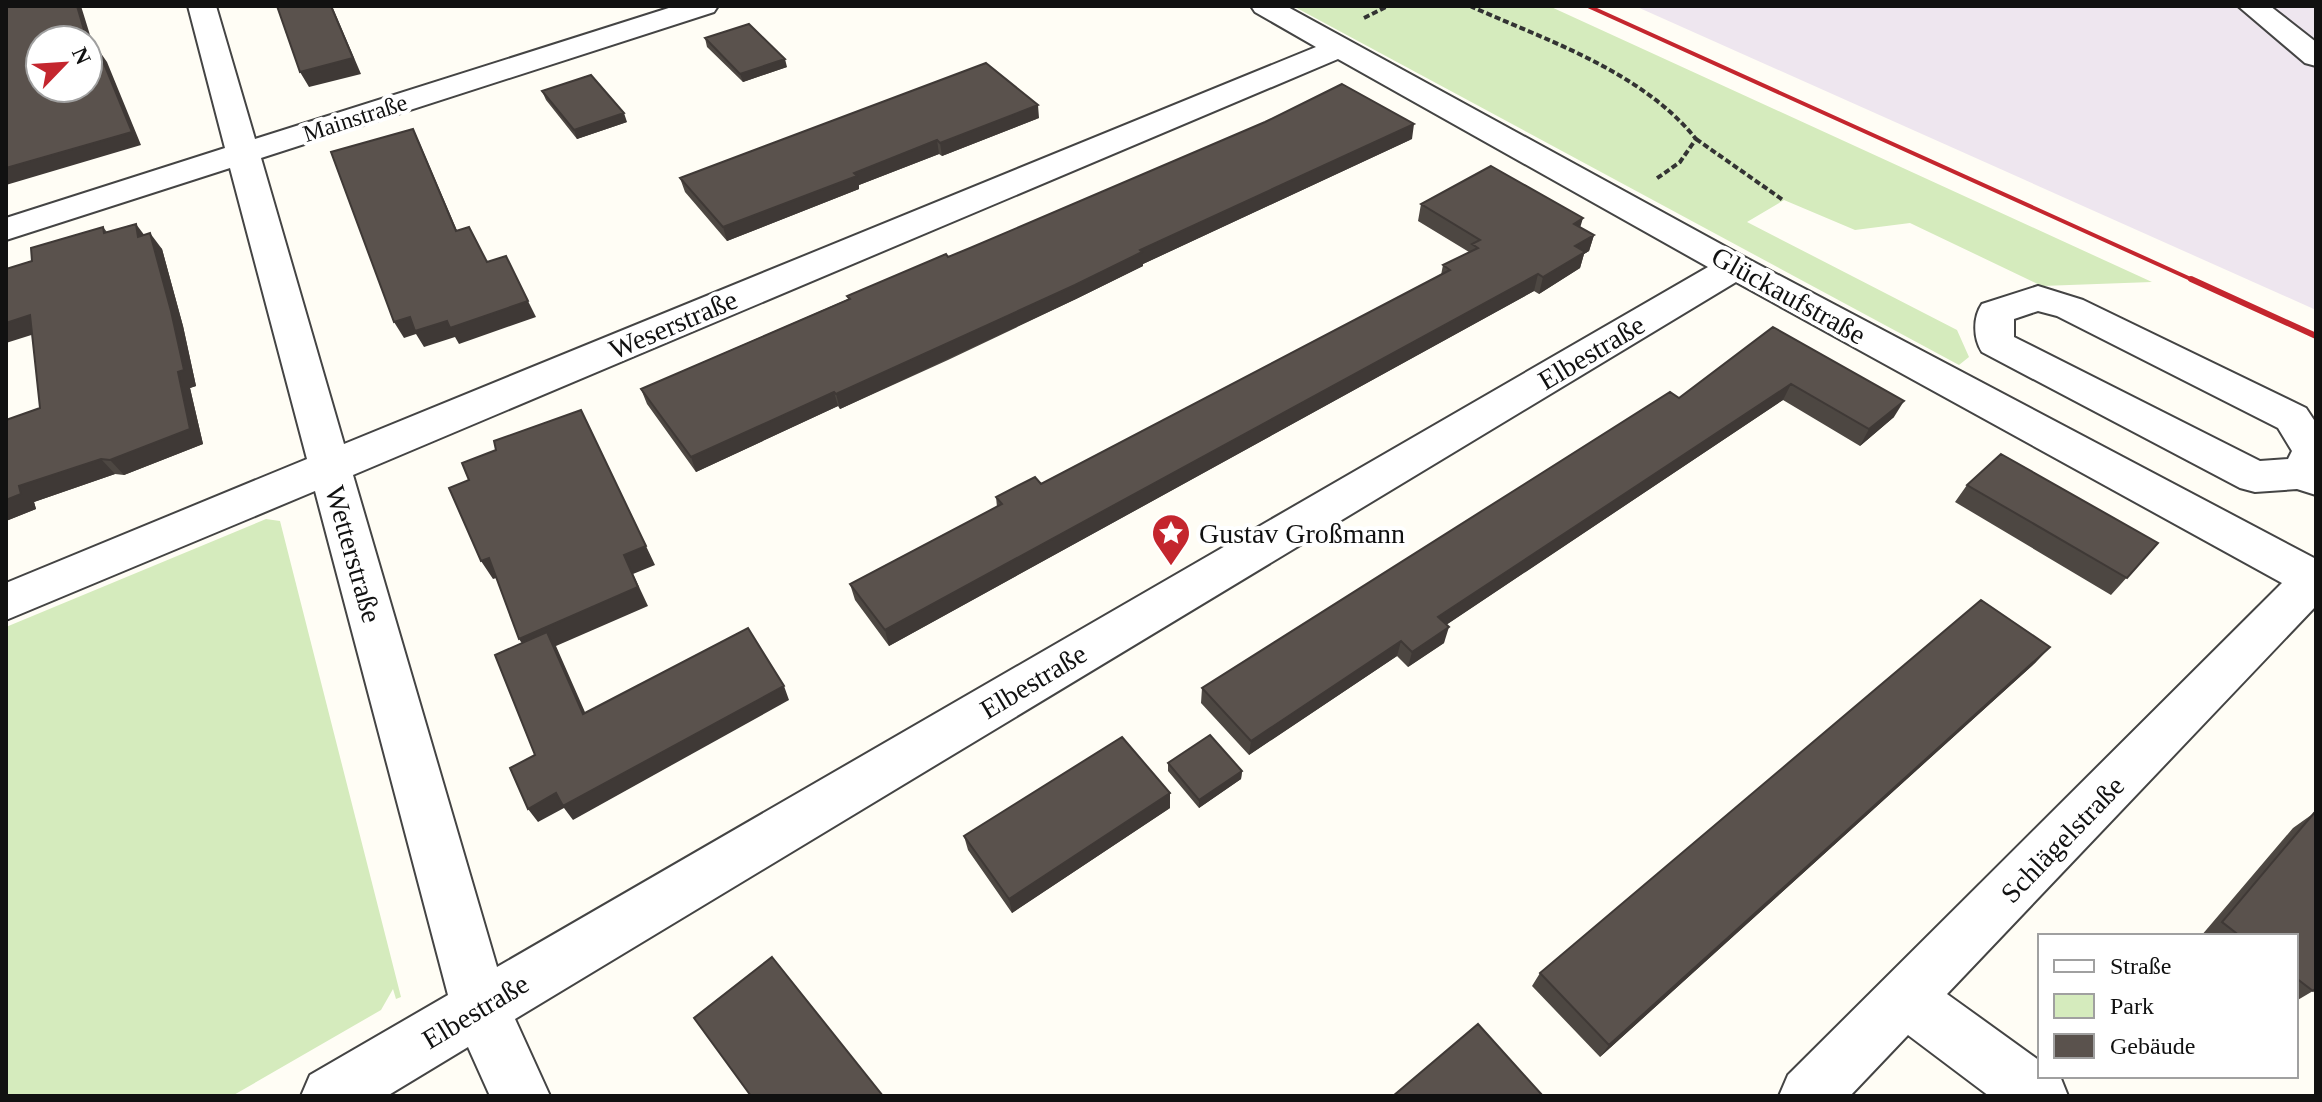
<svg xmlns="http://www.w3.org/2000/svg" width="2322" height="1102" font-family="'Times New Roman',serif">
	<style>
		.industrial { fill: #eee6ef }
		.green { fill: #d5ebbd }
		.lines { fill: none; stroke-linecap: round; stroke-linejoin: round }
		.minor-casing { stroke: #444; stroke-width: 4 }
		.path { stroke: #333; stroke-width: 4; stroke-dasharray: 6 3; stroke-linecap: butt }
		.minor { fill: #fff; fill-rule: evenodd }
		.rail-far1 { stroke: #c4262e; stroke-width: 4 }
		.rail { stroke: #c4262e; stroke-width: 6 }
		.wall { fill: #4d4742 }
		.shaded-wall { fill: #3f3936 }
		.building { fill: #5a524d; stroke: #3f3936; stroke-width: 2 }
		.labels { text-anchor: middle; stroke-width: 8; stroke-linejoin: round; paint-order: stroke }
		.far-street-label { font-size: 24px; fill: #111; stroke: #fff }
		.street-label { font-size: 28px; fill: #111; stroke: #fff }
		.poi-label { font-size: 28px; fill: #111; stroke: #fff; text-anchor: start }
	</style>
	<rect width="100%" height="100%" fill="#fffdf5"/>
	<path class="industrial" d="M1635,6h681v304z"/>
	<path class="green" d="M1293,6h256l603,276 -110,4 -132,-63 -55,7 -71,-30 -37,22 210,108 12,27 -10,8z
		M266,519l14,2 121,476 -5,2 -3,-10 -12,21 -149,86h-226v-469z"/>
	<g class="lines">
		<defs>
			<path id="minor" d="M188,6h28l39,133 420,-133h43l-4,6 -453,146 83,286 972,-397 -61,-35 -4,-6h35l462,253 568,300v47l-369,388 93,67v15h20l8,20h-79l-81,-61 -58,61h-71l9,-21 494,-492 -546,-301 -1221,737 35,77h-60l-22,-49 -81,49h-86l9,-21 138,-80 -133,-504 -309,129v-37l301,-124 -77,-291 -224,72v-22l219,-70zM1338,59l370,208 -1211,700 -144,-492z
				M2238,6h32l46,36v24l-11,-3z
				M2038,286l45,14 223,108 10,15v72l-19,-6 -42,3 -15,-4 -258,-136c-9,-14 -9,-35 0,-48zM2038,311l19,5 221,112 14,23 -4,8 -28,2 -246,-124v-18z"/>
		</defs>
		<use href="#minor" class="minor-casing"/>
		<path class="path" d="M1470,6c78,35 171,65 226,133l-16,23 -24,17
			M1364,18l24,-12
			M1696,139l87,61"/>
		<use href="#minor" class="minor"/>
		<path class="rail-far1" d="M1588,6l607,275"/>
		<path class="rail" d="M2191,279l125,57"/>
	</g>
	<path class="wall" d="M705,38l82,29 -44,15 -36,-35z
		M542,91l85,31 -50,17 -31,-39z
		M1039,118l-97,38 -3,-2 -80,31v4l-132,52 -42,-49 -5,-14z
		M1412,139l-269,125v2l-67,33 -128,61 -108,49 -2,-3 -142,66 -49,-68 -6,-15 207,-90 -1,-3 101,-39z
		M1421,204l160,24 13,7 -5,16 -5,3 -4,14 -41,26 -5,-3 -645,355 -34,-46 -5,-16 147,-77 -1,-10 45,-13 400,-209 2,-10 26,-13 -51,-31z
		M103,227l4,5 37,3 18,14 21,77 13,60 -6,2 13,56 -79,31 -9,-1 -81,28 2,7 -30,12v-101l34,-12z
		M1773,327l121,90 -34,29 -77,-46 -337,225 -2,18 -36,24 -11,-11 -148,99 -48,-52 1,-15 477,-290z
		M1967,485l191,58 -47,52 -156,-93z
		M2050,647l-15,16 -435,394 -68,-71 8,-13z
		M1168,763l74,8 -1,8 -42,29 -31,-37z
		M1170,808l-158,105 -44,-63 -4,-14z
		M2314,813l-1,178 -17,10v-65h-95l92,-108z"/>
	<path class="shaded-wall" d="M77,6h4l18,58 -8,-13z
		M331,6h1l29,68 -52,13 -9,-15z
		M98,49l9,13 34,83 -135,40v-17z
		M785,59l2,8 -44,15 -3,-8z
		M1038,105l1,13 -97,38 -2,-13z
		M624,113l3,9 -50,17 -3,-9z
		M1414,124l-2,15 -269,125v2l-67,33 -236,110 -4,-15 304,-144z
		M413,129l7,15 44,103 -8,-16z
		M937,140l2,14 -80,31v4l-132,52 -4,-14 131,-54z
		M1583,218l-5,17 -4,-11z
		M136,224l12,16 -10,-3z
		M150,233l12,16 21,77 13,60 -6,2 13,56 -79,31 -14,-15 68,-88z
		M1594,235l-5,16 -5,3 -4,14 -41,26 4,-17 32,-31z
		M1538,274l-4,17 -645,355 -4,-16z
		M528,301l8,16 -77,27 -4,-7 -31,10 -8,-13 -12,4 -10,-16 16,-5z
		M30,315l14,16 -38,12v-20z
		M1791,384l-8,16 -349,233 4,-16z
		M834,392l4,14 -142,66 -5,-15z
		M1904,401l-10,16 -34,29 9,-17z
		M101,459l14,15 -81,28 2,7 -30,12v-21l13,-14z
		M646,546l9,19 -22,9 15,32 -92,40 36,82 -61,-71 -12,-18 105,-84z
		M489,558l11,19 -7,2 -12,-18z
		M1449,627l-5,16 -36,24 4,-15z
		M1401,641l-4,15 -148,99 2,-14z
		M2050,647l-15,16 -435,394 9,-12z
		M784,686l5,14 -216,120 -9,-12 -26,14 -10,-13 28,-16z
		M1242,771l-1,8 -42,29v-8z
		M1170,793v15l-158,105 -3,-14z"/>
	<path class="building" d="M6,6h71l10,34h-47v48h48v-46l3,9 7,-2 34,83 -126,36z
		M277,6h54l22,52 -53,14z
		M749,24l36,35 -45,15 -35,-36z
		M986,63l52,42 -98,38 -3,-3 -83,33 3,3 -134,51 -43,-49z
		M591,75l33,38 -50,17 -32,-39z
		M1342,84l72,40 -274,126 2,2 -67,33 -239,109 -2,-2 -143,65 -50,-68 209,-90 -3,-3 99,-42 2,3 22,-9 295,-126z
		M413,129l43,102 13,-4 18,35 19,-6 22,45 -78,27 -3,-7 -32,10 -5,-14 -16,5 -63,-170z
		M1491,166l92,52 -9,6 20,11 -19,11 10,6 -42,25 -5,-3 -653,356 -35,-46 152,-80 -6,-7 39,-20 6,7 409,-214 -7,-5 35,-17 -6,-4 8,-4 -59,-36z
		M136,224l2,13 12,-4 21,78 13,59 -6,2 12,57 -80,31 -9,-1 -82,27 2,8 -15,6v-80l34,-12 -10,-93 -24,8v-54l26,-8 -1,-13 72,-21 1,6z
		M1773,327l131,74 -35,28 -78,-45 -353,233 11,10 -37,25 -11,-11 -150,100 -49,-53 468,-296 9,6z
		M581,410l65,136 -22,9 14,32 -119,52 -30,-81 -8,3 -32,-73 20,-8 -7,-17 34,-13 -2,-9z
		M2001,454l157,89 -31,35 -160,-93z
		M1981,600l69,47 -441,398 -69,-72z
		M748,628l36,58 -221,120 -7,-13 -28,16 -18,-41 25,-13 -40,-100 52,-23 36,82z
		M1210,735l32,36 -43,29 -31,-37z
		M1122,737l48,56 -161,106 -45,-63z
		M2314,813l2,1v174l-3,3 -17,-13v-42h-56l-18,-14z
		M772,957l111,139h-132l-57,-78z
		M1478,1024l65,72h-150z"/>
	<defs>
		<symbol id="sight-pin" viewBox="-11 -11 22 30"><path d="M0 17L-7.5 6A9.5 9.5 0 1 1 7.5 6Z" fill="#c4262e" stroke="#fff"/><path d="M0-6L1.8-2.2L6-1.7L2.9 1.2L3.7 5.4L0 3.3L-3.7 5.4L-2.9 1.2L-6-1.7L-1.8-2.2Z" fill="#fff"/></symbol>
	</defs>
	<g fill-rule="evenodd">
		<use href="#sight-pin" x="1149" y="511" width="44" height="60"/>
	</g>
	<g class="labels">
		<g class="far-street-label">
			<text transform="translate(355 118) rotate(-18)" y="8">Mainstraße</text>
		</g>
		<g class="street-label">
			<text transform="translate(1789 295) rotate(29)" y="10">Glückaufstraße</text>
			<text transform="translate(673 324) rotate(-23)" y="10">Weserstraße</text>
			<text transform="translate(1591 352) rotate(-31)" y="10">Elbestraße</text>
			<text transform="translate(354 554) rotate(74)" y="10">Wetterstraße</text>
			<text transform="translate(1033 681) rotate(-31)" y="10">Elbestraße</text>
			<text transform="translate(2062 839) rotate(-46)" y="10">Schlägelstraße</text>
			<text transform="translate(475 1011) rotate(-31)" y="10">Elbestraße</text>
		</g>
		<g class="poi-label">
			<text x="1199" y="543">Gustav Großmann</text>
		</g>
	</g>
	<rect width="2322" height="1102" fill="none" stroke="#111111" stroke-width="16"/>
	<rect x="2038" y="934" width="260" height="144" fill="#ffffff" stroke="#a0a0a0" stroke-width="2"/>
	<rect x="2054" y="960" width="40" height="12" fill="#ffffff" stroke="#a0a0a0" stroke-width="2"/>
	<text x="2110" y="974" font-size="24" fill="#111111">Straße</text>
	<rect x="2054" y="994" width="40" height="24" fill="#d5ebbd" stroke="#a0a0a0" stroke-width="2"/>
	<text x="2110" y="1014" font-size="24" fill="#111111">Park</text>
	<rect x="2054" y="1034" width="40" height="24" fill="#5a524d" stroke="#a0a0a0" stroke-width="2"/>
	<text x="2110" y="1054" font-size="24" fill="#111111">Gebäude</text>
	<g transform="translate(64 64) rotate(65)"><circle r="38" fill="#ffffff" stroke="#a0a0a0" stroke-width="2"/>
	<path d="M0-6L14 30L0 20L-14 30Z" fill="#c4262e"/>
	<text y="-12" font-size="22" font-weight="bold" text-anchor="middle" fill="#111111">N</text>
	</g>
</svg>
